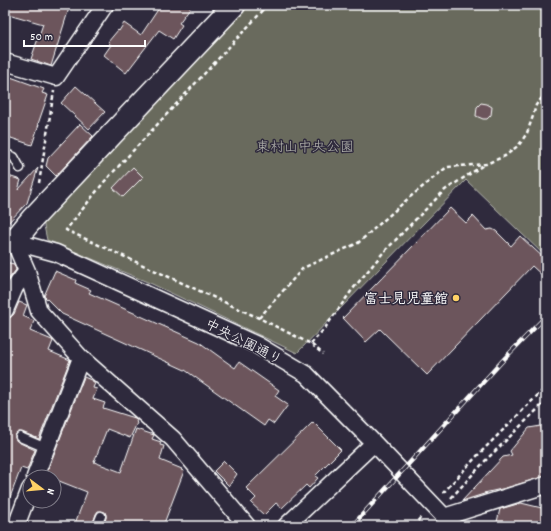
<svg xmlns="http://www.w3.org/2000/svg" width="551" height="531" font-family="Dekko,'Klee One',sans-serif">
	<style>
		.green { fill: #696b5d; stroke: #b4b5ae }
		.building { fill: #6c555c; stroke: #fff }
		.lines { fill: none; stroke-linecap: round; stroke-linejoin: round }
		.lane-casing { stroke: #fff; stroke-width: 11 }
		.street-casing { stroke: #fff; stroke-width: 19 }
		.secondary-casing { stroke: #fff; stroke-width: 25 }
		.path { stroke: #fff; stroke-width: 2.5; stroke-dasharray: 4 3; stroke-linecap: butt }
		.lane { stroke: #2f2a3d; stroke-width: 8 }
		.street { stroke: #2f2a3d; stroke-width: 16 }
		.secondary { stroke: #2f2a3d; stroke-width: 22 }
		.rail-casing { stroke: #fff; stroke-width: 4.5 }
		.rail { stroke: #2f2a3d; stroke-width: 3; stroke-dasharray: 9; stroke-linecap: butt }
		.poi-dot { fill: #ffd166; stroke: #2f2a3d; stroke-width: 1.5 }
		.labels { text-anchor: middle; stroke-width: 3; stroke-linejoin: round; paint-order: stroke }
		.park-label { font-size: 14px; fill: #b4b5ae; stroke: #2f2a3d }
		.poi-label { font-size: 14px; font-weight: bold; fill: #fff; stroke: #2f2a3d; text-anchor: end }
		.street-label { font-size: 14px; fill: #fff; stroke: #2f2a3d }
	</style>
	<rect width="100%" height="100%" fill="#2f2a3d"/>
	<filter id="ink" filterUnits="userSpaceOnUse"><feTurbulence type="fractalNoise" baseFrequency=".025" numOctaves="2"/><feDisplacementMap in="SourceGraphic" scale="8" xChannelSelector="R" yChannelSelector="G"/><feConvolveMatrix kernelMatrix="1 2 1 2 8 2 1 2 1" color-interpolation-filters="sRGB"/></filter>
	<g filter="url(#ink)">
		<path class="green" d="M246,5h300v252l-80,-77 -169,173 -145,-69 -105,-44 -4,-19z"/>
		<path class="building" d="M5,5h65l-19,61 -20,-7 12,-35 -38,-11z
			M161,5h31l-13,18 3,2 -9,14 -14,-9 -33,43 -22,-18 7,-10 -3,-3 10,-12 1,1 5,-8 17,12z
			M5,75l39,14 -2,4 6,2 -10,29h1l-7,21 -27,-9z
			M76,86l29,26 -16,17 -28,-26z
			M481,103l6,1 5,3 -1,8 -4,4h-4l-7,-3 1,-9z
			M80,124l13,12 -37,40 -10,-10 2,-8z
			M133,167l10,10 -20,20 -10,-9z
			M38,168l-11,35 -22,23v-51l16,5 -3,10z
			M450,208l16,15 7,-7 13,14 6,-1 4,2 15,15 9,-10 26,24v19l-14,-13 -105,109 -47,-46 -14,13 -23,-24z
			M5,262l9,2 2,6 -9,11 -2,5z
			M55,271l21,9 -1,3 16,7 -2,3 110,49 36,26 4,-6 40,28 -4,6 13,9 -14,19 -6,-4 -4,6 -79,-56 -123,-56 -18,-18z
			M19,302l8,3 -4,11 11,5 -4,10 22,9 1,1 -4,10 21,9 -31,79 -17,-7h-3l-4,3v3l3,4 17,8 -8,20 -6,-2 -15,40 -1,-1v-188l6,-2 3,-3z
			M84,377l7,3 4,3 -2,5 4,1 -4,10 12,4 -2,5 32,10 2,2 -1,2 1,1 -7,15 -23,-9 -13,33 27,10 15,-43 18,6 -2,4 9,3 -1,3 4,1 -4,14 22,9 -1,1 3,1 -21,55h-60l3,-8v-3l-1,-3 -4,-1h-3l-2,3 -4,12h-18l13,-34 -33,-13v-2h-9z
			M313,422l28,28 -26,26 3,2 -9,10 -3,-3 -24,23 -6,-5 -12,12 -13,-12 5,-5 -10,-10z
			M541,426l5,21v29l-40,12 -22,5h3l-25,8 41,-44 9,-2 -2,-4 19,-23z
			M224,461l13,13 -8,12 -15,-15z
			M521,503l25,6v17h-50l4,-17z"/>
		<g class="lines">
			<defs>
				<path id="lane" d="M5,154l9,3 6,11
					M20,437l26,11
					M97,526l4,-10"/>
				<path id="street" d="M5,62l51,15 49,-72
					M5,239l51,14 201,92 49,29 68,69 79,83
					M14,241l13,30 12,40 42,47 92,81 74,87
					M5,310l10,-23 12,-16
					M35,477l46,-119
					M444,517l102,-32
					M16,526l14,-37
					M286,526l88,-83"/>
				<path id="secondary" d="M14,241l19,-23 201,-213"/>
			</defs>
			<use href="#lane" class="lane-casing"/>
			<use href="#street" class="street-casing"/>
			<use href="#secondary" class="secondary-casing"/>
			<path class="path" d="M268,5l-164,177 -38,48 193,88 52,26 12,10
				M39,183l15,-92
				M259,318l44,-50 55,-25 52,-46 37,-30 39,-3 19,-8 14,-11 8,-12 6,-17 3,-11 10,-12
				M311,344l14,-16 27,-38 30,-36 31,-32 32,-32 40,-26
				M443,493l34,-37 69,-69
				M451,498l34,-37 61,-60
				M413,526l9,-10"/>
			<use href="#lane" class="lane"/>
			<use href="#street" class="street"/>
			<use href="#secondary" class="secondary"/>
			<defs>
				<path id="rail" d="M352,526l153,-168 41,-42"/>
			</defs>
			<use href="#rail" class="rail-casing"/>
			<use href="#rail" class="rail"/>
		</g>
	</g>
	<circle class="poi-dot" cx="456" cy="298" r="4"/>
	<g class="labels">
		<g class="park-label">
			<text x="305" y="151">東村山中央公園</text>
		</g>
		<g class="poi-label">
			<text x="448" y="303">富士見児童館</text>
		</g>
		<g class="street-label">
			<text transform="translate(244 341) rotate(27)" y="5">中央公園通り</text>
		</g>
	</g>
	<rect width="551" height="531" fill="none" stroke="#2f2a3d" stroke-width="20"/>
	<rect x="10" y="10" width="531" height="511" fill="none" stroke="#fff" stroke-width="1.5" filter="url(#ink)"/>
	<g transform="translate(42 489) rotate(106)"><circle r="19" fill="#2f2a3d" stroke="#827f8b"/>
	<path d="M0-3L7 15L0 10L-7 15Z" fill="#ffd166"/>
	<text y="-6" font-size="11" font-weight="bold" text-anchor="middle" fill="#ffffff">N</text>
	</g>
	<path d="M24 40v6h121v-6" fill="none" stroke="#ffffff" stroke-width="2"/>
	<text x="30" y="40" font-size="12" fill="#ffffff" stroke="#2f2a3d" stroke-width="3" paint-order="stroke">50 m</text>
</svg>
